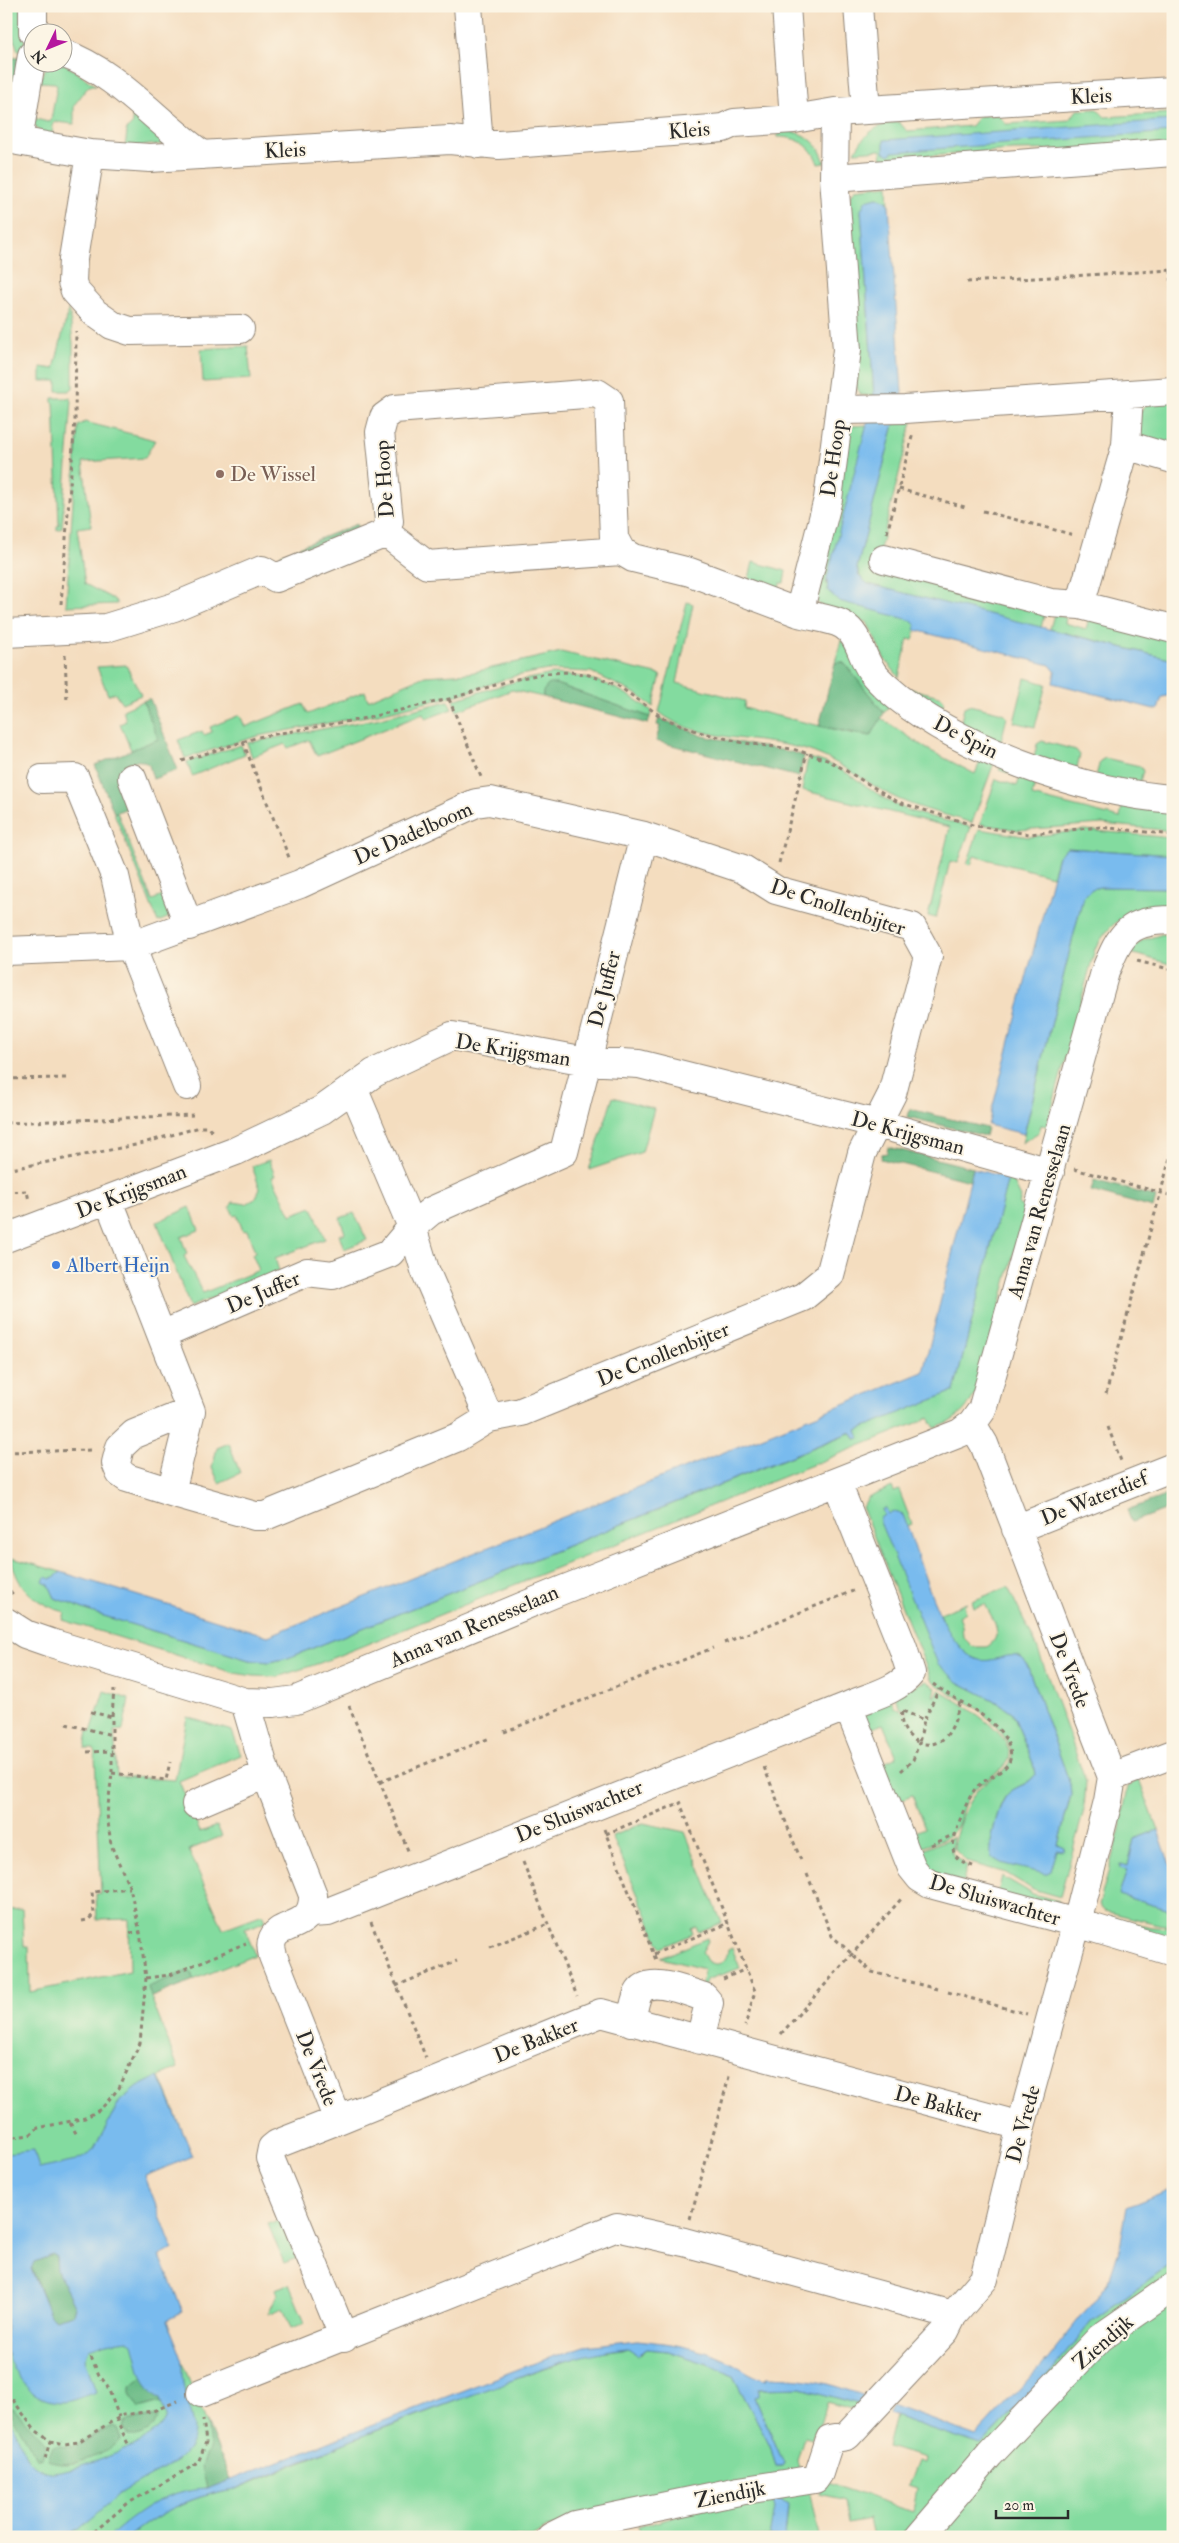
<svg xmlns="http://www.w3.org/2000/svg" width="1179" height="2543" font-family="'IM FELL Double Pica',serif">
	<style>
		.green { fill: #83db9f; stroke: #578365 }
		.forest { fill: #6abb86; stroke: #4a7358 }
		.water { fill: #79bbee; stroke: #52738c; fill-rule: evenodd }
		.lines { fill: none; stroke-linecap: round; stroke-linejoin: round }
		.minor-casing { stroke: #908475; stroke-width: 30 }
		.path { stroke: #908475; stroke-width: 3; stroke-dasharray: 4 4; stroke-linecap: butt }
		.minor { stroke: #fff; stroke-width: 28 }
		.education-dot { fill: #8d6e63; stroke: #fcf5e5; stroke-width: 2 }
		.shop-dot { fill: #3f7fe0; stroke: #fcf5e5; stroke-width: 2 }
		.labels { text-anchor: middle; stroke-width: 4; stroke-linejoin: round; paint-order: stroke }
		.street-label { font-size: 21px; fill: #2b2b2b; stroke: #fcf5e5 }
		.education-label { font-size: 21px; fill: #785e54; stroke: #fcf5e5; text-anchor: start }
		.shop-label { font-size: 21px; fill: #366cbe; stroke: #fcf5e5; text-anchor: start }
	</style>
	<rect width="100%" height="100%" fill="#fcf5e5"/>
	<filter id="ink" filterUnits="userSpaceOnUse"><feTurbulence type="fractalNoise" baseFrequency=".02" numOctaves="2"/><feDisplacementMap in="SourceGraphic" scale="10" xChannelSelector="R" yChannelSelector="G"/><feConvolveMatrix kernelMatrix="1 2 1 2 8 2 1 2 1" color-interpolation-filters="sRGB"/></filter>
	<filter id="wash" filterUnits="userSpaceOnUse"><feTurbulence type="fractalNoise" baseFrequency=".0096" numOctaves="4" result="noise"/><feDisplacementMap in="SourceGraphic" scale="20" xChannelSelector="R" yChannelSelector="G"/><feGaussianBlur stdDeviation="1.12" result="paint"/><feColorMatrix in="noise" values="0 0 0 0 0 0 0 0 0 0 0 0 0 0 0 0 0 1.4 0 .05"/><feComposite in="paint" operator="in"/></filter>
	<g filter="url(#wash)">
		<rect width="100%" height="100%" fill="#f4ddbf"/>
		<path class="green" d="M13,6h14l-3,44 -6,1c-5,-15 -11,-29 -5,-45z
			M23,55l-9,47 -8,3v-19h3l9,-19 -1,-10z
			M62,62l34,24h-7l-15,19v19l-18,-2 -3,3 -1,12 -13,-5 -5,-8 2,-7v2l12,3 3,-2 6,-34 -2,-3 -15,-1c3,-14 8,-19 22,-20z
			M1173,108v40l-160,2 -86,6 -45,9 -1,-15 -26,2c9,-19 24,-29 44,-30l8,9 64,-5 8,-10 19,-1 8,9 64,-4 7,-10 20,-1 8,8 64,-4z
			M141,115l32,28 -48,4 2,-15 -1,-2 7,-7 -1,-7z
			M777,130c24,1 41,8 48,33l-7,1c-6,-19 -21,-27 -40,-27z
			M888,185l1,21 -2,-5 -10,-4 -16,13 13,186 -13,-1 -5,-9 -11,-183 6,-1v-7l4,-6z
			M69,307l4,36v45l-4,3h-12v-10h-16v-14l13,2z
			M248,346l3,33 -48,3 -2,-33z
			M52,398h18l2,3 -10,127 -5,2v-4l2,-1 -5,-122 -2,-1z
			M1173,399v52l-35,-13 2,-25 4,-7z
			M85,422l70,18 -10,18 -62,4 8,64 -14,2 8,56 30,16 2,4 -51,2 12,-180z
			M912,422l-36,143 170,42 -5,21 -173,-44 -6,-3 -5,-13 37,-144z
			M867,425l-41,159 88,38 3,3 -4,15 -5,-1 -9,38 -14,-17 -18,-38c-14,-3 -46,-11 -53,-24l36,-172z
			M753,562l33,9 -2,12h-4l-1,7 3,1 -2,7 -34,-7z
			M687,602l6,2 -16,79 68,18 -1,7 106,25 21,3 10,-18 46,31 48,25 7,-17 12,6 -22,60c-27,-9 -57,-15 -82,-28 -33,-18 -58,-40 -95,-48 -41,-10 -102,-7 -136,-35z
			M1054,614l12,4 -1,5 21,6 3,-11 84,22v20l-123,-31z
			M841,640l50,64 -7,9 -40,-50h-9z
			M561,652l100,23 -8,32 -15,-12 -47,-23 -43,-2 -34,6 -49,17 -81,20 -126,23 -73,22 -7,-18 24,-9 2,4 8,-3 -2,-5 30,-12 5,12 58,-23 5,10 57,-23 3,9 57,-24 45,-3z
			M126,665l15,30 -19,8 -7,-10 -7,2 -11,-28z
			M552,674c42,2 66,12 100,37l-2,6 -94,-33 -13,7v6l-31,-7 -55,21 -4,-11 60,-18z
			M1025,678l21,6 -11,43 -21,-5z
			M902,687l38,9 4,5 -4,14z
			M143,701l16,38 -28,11 -11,-26 6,-3 -3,-11z
			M448,701l4,8 -26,10 -3,-5 -106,42 -8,-16 -21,8 -3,-4 -33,13 -5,-14 129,-24z
			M969,705l34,8 4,4 -7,28 -40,-19 4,-19z
			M1042,741l34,9 4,5 -4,16 -42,-13 3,-14z
			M241,745l4,9 -53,22 -5,-14z
			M808,758c38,7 56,30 88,47 22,11 51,15 75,22l-13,36 -8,-2 -14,57 -8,-2 22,-89 -148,-37z
			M1105,758l35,8 3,5 -4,14 -43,-9 4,-15z
			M1001,766l36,13 -5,17 88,22 3,-18 50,8v23l-71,-7 -84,6 -38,-6 16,-45 21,7 3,-9 -21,-7z
			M117,812l35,88 16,-6 4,22 -14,6 -44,-109z
			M979,829l50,8 56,-7 88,8v17l-106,-7 -9,8 -6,20 -78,-20 -3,9 -4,-1z
			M1100,887l73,1v21c-39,-1 -58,5 -78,40l-48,177 -6,-1 -2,7 -17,11 61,-246 9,-8z
			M1163,934l10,8v23l-46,-13 16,-12z
			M613,1097l41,12 -12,43 -53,18z
			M269,1160l6,16 -3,1 19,38 21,-8 13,32 -50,19 4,13 -89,36 -33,-85 33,-15 9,23 -18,7 6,17 -3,2 19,37 56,-23 -7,-16 3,-2 -8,-22 -4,1 -6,-16 -3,1 -4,-9 3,-5 13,2 9,-5 5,-10 -8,-23z
			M1008,1178l4,1 9,18 -2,8 7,3 -49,182c-10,20 -20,31 -42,38l-6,-10 -609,245 -43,14 -23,-1 -20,-3 -171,-53 2,-8c-27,-7 -50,-24 -53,-54l49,14 -10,8 -6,-3 -1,5 5,2 6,14 39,15 155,47 21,2 18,-4 564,-226 3,7 4,-1 -3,-8 98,-39z
			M354,1213l13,27 -23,9 -5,-14 6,-2 -5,-15z
			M229,1443l11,30 -21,10 -7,-16 5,-19z
			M892,1487l2,5 5,-2 13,34 -5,2 -4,-11 -15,-1 -6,-5 76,173 41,21 13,9 21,51 2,12c-8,10 -16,10 -25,17 -12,8 -17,41 -20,55l61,24 6,-22 7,-1 -6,-3 13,-50 -1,-11 -44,-122c-11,-13 -23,-2 -36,-1 -27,2 -42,-26 -50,-48l27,-10 -3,3 2,6 -7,4 3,9 1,12 10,10h14c19,-13 5,-28 -2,-43l-11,4 -2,-7 36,-14 29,60 49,134 -2,29 -24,87 -28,-8 -26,-16 -39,-11 -13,-13c0,-17 14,-50 26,-62 10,-11 30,-14 32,-31 2,-13 -25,-40 -35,-48 -15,-10 -33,-15 -46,-29l-69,-172 6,-9z
			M927,1681l9,7 -2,8 1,1 4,-7c16,9 85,49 68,73 -7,11 -26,17 -35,29 -8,9 -9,16 -12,27 -5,20 -28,24 -45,31l-5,-16 15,-6 -13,-33 -15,6 -15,-37 15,-7 -14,-33 -16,6 -5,-18 28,-16 4,11 13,7 1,-2 -9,-5 -5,-13z
			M104,1691l25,8 -6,31 -9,1 3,45 58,4 12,-63 45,14 9,24 -62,26 21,51 17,-6 5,10 -33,14 34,79 40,-15 3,7 -21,8 10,26 -104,42 27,71 -18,8 32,79 -48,21 14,79 7,65 65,160 -65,23 -44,34h-115v-620l3,-7 13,-1 2,38h5l1,45 100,-21 -1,-52 -32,1 -1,-26 5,-1 -6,-138 -1,-6h-9l3,-18 3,1z
			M1139,1779l19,51 -24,9 -6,27 -7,-2 6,6 -7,25 53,16 -2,14h-9l-58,-14 -5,-6 21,-76 8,-42z
			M643,1823l42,9 37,91 -24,9 -2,-5 -5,2 2,5 -32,14 -49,-112z
			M953,1837l-1,17 15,12 -4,16 -31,-7 -16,-22z
			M1002,1876l31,18 26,7 -3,8 -58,-17z
			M1108,1916l43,11 22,1v14l-67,-18z
			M707,1938l1,3 -6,11 5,9c11,7 20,1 21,-11l4,-2 8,20 -34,12 -2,6h-3l3,-17 -43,-11z
			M282,2219l15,39 -13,5 -16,-39z
			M1173,2263v20l-264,254h-39l3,-1 -4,-17 -21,4 -4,-23 -23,-6 3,-12 89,29 4,-22 -9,-3 10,-25 6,2 1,-5 -38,-11 8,-31 86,29 68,-71 43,-53z
			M289,2284l16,39 -14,5 -8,-20 -15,6 9,-20 -2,-5z
			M1173,2297v240h-250l150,-164z
			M628,2348l12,7 7,-6 21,2 43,14 22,11 37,69 6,22h6l2,-3 -29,-67 3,-8 43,-1 69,19 -3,6 -41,-11 -8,29h-4l-3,8 -7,-2 -7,23 4,16 7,3 12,58h-35l3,-28 -6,-9 -10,37h-131l-4,-10 127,-37 -217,38 -15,9h-403c28,-25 71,-44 108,-48l113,-48 124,-47 112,-40z"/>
		<path class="forest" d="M17,57c1,12 1,23 -11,29v-26z
			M357,524l5,11 -77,31 -4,-12z
			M840,662l4,1 40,50 -13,23 -52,-10 16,-63z
			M549,684h7l94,33 -2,7 -105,-27v-6z
			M148,699h2l28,71 -25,9 -4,-14 -6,-4c-31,-4 -28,32 -10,45l-19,7 -19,-48 63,-26 -15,-38z
			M659,718l44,18 89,16 12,4 -5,21 -143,-36 4,-15 -3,-1z
			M910,1109l77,19 -2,8 -77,-19z
			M888,1147l85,21 -3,13 -89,-22 1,-5 5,-1z
			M1094,1180l62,17 -3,11 -62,-17z
			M1173,1493v14l-41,15 -5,-12z
			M190,1970l4,10 -43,17 -3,-10z
			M53,2255l3,2 1,14 18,35 -2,8 -17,5 -6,-4 -19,-49 3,-4z
			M144,2376l5,14 11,9 1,3 -22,6 -8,-12v-9z
			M13,2408l32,34 1,5 -4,12 -5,-1 -28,-47z
			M157,2416c-1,14 -16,21 -29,20l-5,-9 3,-6z
			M207,2422l23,58 -23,9 -5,-23 8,-19z
			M113,2426l4,2 4,11c-11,15 -56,33 -73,21l5,-14 19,1z"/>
		<path class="water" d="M1173,120v12l-281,20 -2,3 -6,-3v-12z
			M877,197l10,4 2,5 13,187 -45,175 2,8 9,8 305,76v35l-11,2 -4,13 -105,-27 2,-12 -5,-6 -135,-35 1,-5 -6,-5 -71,-19 -11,-10 -1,-13 47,-182 -13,-186 5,-10z
			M1067,848l106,7v33l-73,-1 -8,2 -9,8 -59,237 -36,-9 70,-269z
			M973,1169l35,9 -54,213 -97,39 3,8 -5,1 -4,-7 -563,226 -18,4 -21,-2 -155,-47 -39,-15 -6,-13 -6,-3 2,-5 6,2 10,-7 207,64 655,-264z
			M886,1508l2,6 6,-2 9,3c15,36 37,130 73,144 18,7 36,-13 50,3l44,122 1,10 -13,51 7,3 -1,3 -7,-1 -6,21 -6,3 -44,-11 -10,-6c-2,-13 7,-55 18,-64 10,-9 17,-6 26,-18l-2,-12 -21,-51 -13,-9 -41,-21 -20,-18 -58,-142v-4l4,-3 -2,-6z
			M1158,1830l12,35 3,-1v47l-54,-16 8,-25 -7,-2v-4l8,2 6,-27z
			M159,2076l34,80 -48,20 28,73 -13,7 23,56 -16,8c4,12 10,24 14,36 2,9 0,19 2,27 5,32 25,51 -6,78l-58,33 -43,37 -9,4 -61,1v-118c14,11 13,35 27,46 4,4 15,9 21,8 25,-3 106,-28 112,-56l-6,-17c-17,-5 -22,-39 -27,-55l-5,-4 -22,3 -17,6 -4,10 11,33c-11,3 -22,10 -34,10 -30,0 -48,-25 -56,-51v-198l28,-3 5,19 37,-8 8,-4 10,-8 26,-48 17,-14zM52,2255l4,2 1,14 18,36 -2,7 -17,5 -6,-4 -19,-46 3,-7z
			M1173,2188v75l-81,58 -43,53 -68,71 -93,-31 3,-9 85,31 72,-78 61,-77 11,-34 7,-40z
			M637,2340c31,3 62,7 91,21 15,7 20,14 38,19l1,-3c45,1 64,6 106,22l-3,8 -69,-19 -43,1v7l-3,1 29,67 -2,3h-6l-6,-22 -37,-69 -22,-11 -43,-14 -21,-2 -9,6 -10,-7c-47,4 -90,23 -134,39 -87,31 -174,64 -258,102 -36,4 -79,23 -107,48h-20c29,-25 58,-47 98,-48l327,-126 51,-17z
			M777,2499l11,6 -3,32h-16l5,-29 -2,-6z"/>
	</g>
	<g filter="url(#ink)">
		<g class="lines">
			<defs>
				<path id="minor" d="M33,6v26
					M468,6l11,138
					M786,6l8,113
					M858,6l8,104
					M62,53c55,19 94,69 141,102
					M32,55l-14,86 72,13 60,4 300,-18 49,5 213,-16 11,-1 11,-5 60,-4 41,-7 338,-21
					M90,154l-17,105 -1,23 3,9 20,22 17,12 18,6 110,-2
					M834,178l339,-26
					M1129,395l-3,50 -46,160 93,24
					M840,410l65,-1 268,-18
					M1126,445l47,14
					M386,533l41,32 194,-14 12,7 57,14 109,41 29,-114 19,-149 -13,-172 1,-66
					M386,533l3,-12 -9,-89 4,-15 11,-8 202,-16 12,8 5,137 7,13
					M884,559l167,44 29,2
					M799,613c13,4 32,5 44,12 16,9 18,31 28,45 3,6 10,12 15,17 69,62 195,105 287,112
					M6,633l100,-5 68,-21 88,-37 14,8 110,-45
					M132,778l57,148
					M42,779l33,-1 40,98 16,70 56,140
					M6,951l125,-5 169,-62 176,-81 14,-2 154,35 99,33 33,21 136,37 16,29 -36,138 -30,59 -32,122 -27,22 -282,115 -32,6 -31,19 -193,79h-10l-84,-24 20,-81 -82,-210
					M353,1088l59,139 13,43 64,148
					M6,1238l230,-87 86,-41 52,-37 78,-37 134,25 53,3 239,60 172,48
					M162,1335l145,-63 26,3 57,-22 22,-26 19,-16 133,-59 80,-316
					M171,1492l-44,-14 -7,-5 -4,-10 4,-16 14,-13 57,-23
					M1016,1529l157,-62
					M6,1622l19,12 26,9 194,59 28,1 23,-3 264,-109 400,-158 12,-9 10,-14 123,-438c16,-39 23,-52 68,-52
					M245,1702l21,72 47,121c1,37 -36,25 -41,46 -2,4 0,11 1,15l65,164 -61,24 -5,4 -2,10 74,180
					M848,1706l64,162 8,10 10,6 147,39 96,29
					M1112,1777l61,-23
					M196,1804l70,-30
					M310,1913l18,-1 520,-206c20,-9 49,-15 63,-33l-8,-25 -66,-165
					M631,2022c2,-9 3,-20 7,-28 10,-20 49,-2 66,3l5,6 -9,37
					M338,2120l263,-107 420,113
					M201,2393l416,-166 67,15 269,73 31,-36 37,-153 60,-219 27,-106 4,-24 -128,-333 -12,-20
					M551,2537l24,-12 164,-34 76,-12 4,-6 11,-34 17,-3 98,-105 8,-16
					M919,2537l71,-83 110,-116 73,-51"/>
			</defs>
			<use href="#minor" class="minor-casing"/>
			<path class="path" d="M1171,270l2,97
				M967,282l206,-12
				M899,489l66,18
				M983,511l91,24
				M887,533l26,-100
				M61,604l14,-184 1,-89
				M65,655l2,48
				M449,699l32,78
				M243,742l47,118
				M182,761l76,-24 103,-18 88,-20 63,-19 34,-7 25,-1 18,3 28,10 46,33 36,14 45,11 49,6 37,12 68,41 78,24 53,8 71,-7 73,8
				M779,863l28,-110
				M1137,961l36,9
				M6,1079l60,-1
				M6,1123l187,-8
				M1074,1169l99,27
				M6,1170l130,-25 64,-18h7l7,6
				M6,1192l21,-1 2,10
				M1106,1394l67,-247
				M1108,1427l13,34
				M6,1452l87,-2
				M6,1584l8,13
				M724,1643l129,-52
				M933,1684c23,18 69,34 77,66 6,21 -25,26 -35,39 -8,10 -26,53 -21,64 3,8 14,11 21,14
				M349,1706l60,147
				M903,1711l21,9 15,-31
				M91,1712l21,5
				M902,1712c-3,14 5,24 17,31l5,-23
				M66,1724l46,11
				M504,1732l209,-84
				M87,1752l25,-1
				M764,1767l38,96
				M901,1771l12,-11 6,-17c29,7 36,-20 41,-42
				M112,1773l54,7 4,-18
				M380,1782l110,-44
				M682,1802l-2,1 75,188 -10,35
				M604,1829l52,131
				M606,1834l71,-30
				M931,1845l24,-11
				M523,1862l54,134
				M807,1874l25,62 40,36 65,17
				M82,1921l6,-1 6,-6 -2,-22 38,-4
				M371,1922l55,136
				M130,1933l10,-1
				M490,1947l58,-23
				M654,1954l75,-31
				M146,1978l24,-3 76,-32
				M723,1979l23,-10
				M396,1986l61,-25
				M948,1992l79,22
				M781,2034l122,-137
				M70,2123l7,12
				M6,2138l24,-3 8,-7 47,-10 16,-9 18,-21 21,-45 6,-65 -6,-46 -10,-44 -19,-43 -4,-31 5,-41v-56l2,-28
				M10,2138l1,8
				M690,2219l40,-146
				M91,2357l8,18 8,10 12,32
				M6,2405l7,-5 21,29 16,12 15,3 13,-2 45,-27 30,-4 25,-10
				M116,2418l13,28
				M45,2459l5,-18
				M88,2537l39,-33 71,-41 8,-21 -3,-23"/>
			<use href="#minor" class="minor"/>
		</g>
	</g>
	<circle class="education-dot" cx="220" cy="474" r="5"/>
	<circle class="shop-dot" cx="56" cy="1265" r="5"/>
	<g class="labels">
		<g class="street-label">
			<text transform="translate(1091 96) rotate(-3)" y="7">Kleis</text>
			<text transform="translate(689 130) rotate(-5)" y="7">Kleis</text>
			<text transform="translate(285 150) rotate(-3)" y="7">Kleis</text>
			<text transform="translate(833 458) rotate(-82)" y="7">De Hoop</text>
			<text transform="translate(384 479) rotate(-94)" y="7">De Hoop</text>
			<text transform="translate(966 737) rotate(27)" y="7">De Spin</text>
			<text transform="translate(413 833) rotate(-24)" y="7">De Dadelboom</text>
			<text transform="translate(838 907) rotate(18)" y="7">De Cnollenbijter</text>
			<text transform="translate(604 989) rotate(-76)" y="7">De Juffer</text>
			<text transform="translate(513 1050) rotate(9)" y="7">De Krijgsman</text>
			<text transform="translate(908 1133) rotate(15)" y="7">De Krijgsman</text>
			<text transform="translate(131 1191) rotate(-21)" y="7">De Krijgsman</text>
			<text transform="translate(1039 1211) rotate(-74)" y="7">Anna van Renesselaan</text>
			<text transform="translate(263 1292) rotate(-23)" y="7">De Juffer</text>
			<text transform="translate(663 1354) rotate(-22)" y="7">De Cnollenbijter</text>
			<text transform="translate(1094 1498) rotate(-22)" y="7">De Waterdief</text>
			<text transform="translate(474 1626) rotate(-23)" y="7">Anna van Renesselaan</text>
			<text transform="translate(1070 1670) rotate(69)" y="7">De Vrede</text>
			<text transform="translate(579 1811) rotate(-22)" y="7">De Sluiswachter</text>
			<text transform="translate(995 1900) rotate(16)" y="7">De Sluiswachter</text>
			<text transform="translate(536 2040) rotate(-22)" y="7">De Bakker</text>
			<text transform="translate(317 2068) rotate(68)" y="7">De Vrede</text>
			<text transform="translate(938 2104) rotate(15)" y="7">De Bakker</text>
			<text transform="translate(1023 2124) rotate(-75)" y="7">De Vrede</text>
			<text transform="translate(1103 2342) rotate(-41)" y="7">Ziendijk</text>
			<text transform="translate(730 2494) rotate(-11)" y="7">Ziendijk</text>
		</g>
		<g class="education-label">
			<text x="230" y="481">De Wissel</text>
		</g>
		<g class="shop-label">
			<text x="66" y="1272">Albert Heijn</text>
		</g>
	</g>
	<rect width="1179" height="2543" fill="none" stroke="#fcf5e5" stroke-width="25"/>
	<g transform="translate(48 48) rotate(227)"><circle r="24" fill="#fcf5e5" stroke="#a8a49b"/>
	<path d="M0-4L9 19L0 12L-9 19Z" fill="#b5179e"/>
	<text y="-8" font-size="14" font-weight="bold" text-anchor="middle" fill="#2b2b2b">N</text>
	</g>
	<path d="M996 2510v8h72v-8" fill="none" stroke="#2b2b2b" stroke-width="2.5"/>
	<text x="1004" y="2510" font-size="15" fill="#2b2b2b" stroke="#fcf5e5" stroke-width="4" paint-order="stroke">20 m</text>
</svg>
